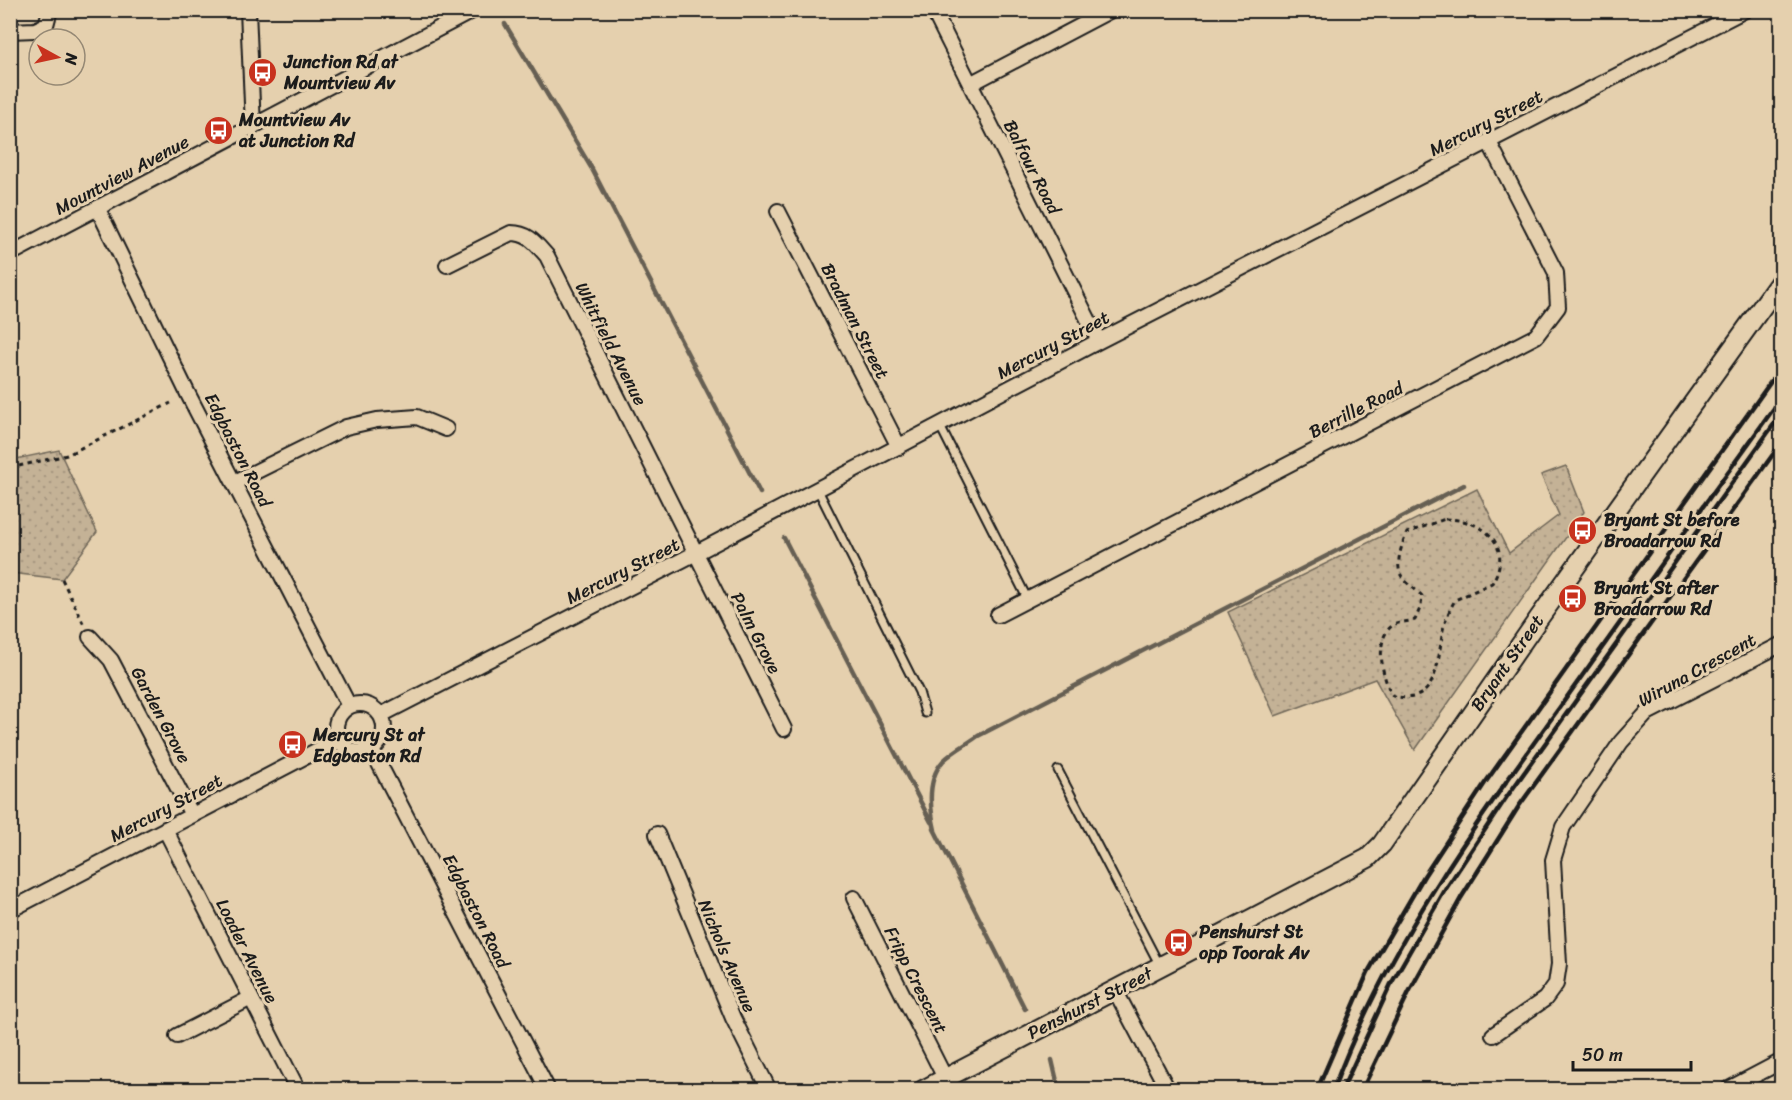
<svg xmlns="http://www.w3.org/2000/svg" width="1792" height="1100" font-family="Sriracha,sans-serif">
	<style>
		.green { fill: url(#green-dots); stroke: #706759; stroke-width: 1.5 }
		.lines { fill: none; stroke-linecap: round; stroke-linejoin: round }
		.stream { stroke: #665f52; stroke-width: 4.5 }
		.service-casing { stroke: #1c1c1c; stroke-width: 11 }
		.minor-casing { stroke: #1c1c1c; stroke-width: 18 }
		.tertiary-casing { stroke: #1c1c1c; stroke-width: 22 }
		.path { stroke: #1c1c1c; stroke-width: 3; stroke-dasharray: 4.5 4.5; stroke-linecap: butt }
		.service { stroke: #e5d0ae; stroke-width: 7 }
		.minor { stroke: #e5d0ae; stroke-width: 14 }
		.tertiary { stroke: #e5d0ae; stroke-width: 18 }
		.rail { stroke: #1c1c1c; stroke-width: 4.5 }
		.labels { text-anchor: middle; stroke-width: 6; stroke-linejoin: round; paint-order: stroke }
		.poi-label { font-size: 18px; font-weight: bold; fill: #1c1c1c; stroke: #e5d0ae; text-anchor: start }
		.street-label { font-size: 18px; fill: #1c1c1c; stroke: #e5d0ae }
	</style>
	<defs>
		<pattern id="green-dots" width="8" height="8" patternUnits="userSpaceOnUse" patternTransform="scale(1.5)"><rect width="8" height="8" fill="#c4b296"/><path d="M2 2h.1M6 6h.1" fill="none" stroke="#a89881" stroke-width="1.8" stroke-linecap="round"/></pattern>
	</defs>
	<rect width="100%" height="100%" fill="#e5d0ae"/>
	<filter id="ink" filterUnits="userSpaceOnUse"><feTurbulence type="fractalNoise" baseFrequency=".0167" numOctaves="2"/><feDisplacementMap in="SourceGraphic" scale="12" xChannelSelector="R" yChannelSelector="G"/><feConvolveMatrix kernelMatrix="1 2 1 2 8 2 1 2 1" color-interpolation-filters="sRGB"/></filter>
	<g filter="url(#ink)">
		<path class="green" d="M59,450l38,82 -35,47 -51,-6v-113z
			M1566,466l18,46 -169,238 -40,-71 -100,37 -47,-104 249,-123 32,64 50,-38 -18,-40z"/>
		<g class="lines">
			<path class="stream" d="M505,24l87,145 168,324
				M784,538l147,284
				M934,829l91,180
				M935,830c-5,-21 -8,-51 8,-69 10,-10 24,-17 35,-25l486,-251
				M1052,1060l7,30"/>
			<defs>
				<path id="service" d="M940,426l88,174
					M818,490l101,202 6,21
					M1058,770l101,194"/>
				<path id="minor" d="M248,10l5,117
					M933,10l166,331
					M10,31l25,-1 11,-5 4,-15
					M970,84l141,-74
					M98,209l90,185 161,312
					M778,211l121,236
					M10,254l464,-244
					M447,265l64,-32c18,0 25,11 36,23l237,473
					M235,482l111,-55 31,-7 40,-3 29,12
					M998,615l538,-279 22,-29 -2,-34 -67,-131
					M90,637l21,23 81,155
					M336 728a24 24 0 1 1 48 0a24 24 0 1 1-48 0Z
					M381,715l315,-162 403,-212 646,-331
					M372,750l176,340
					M165,829l133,261
					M657,834l76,184 36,72
					M854,898l91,180
					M10,910l329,-171
					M1115,990l53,100
					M1493,1035l52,-36 11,-15 3,-20 -6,-104 10,-33 58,-85 26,-29 135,-69
					M177,1036l74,-38
					M1727,1090l55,-29"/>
				<path id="tertiary" d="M923,1090l445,-232 14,-14 157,-226 243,-339"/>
			</defs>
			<use href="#service" class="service-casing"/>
			<use href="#minor" class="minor-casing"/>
			<use href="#tertiary" class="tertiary-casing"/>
			<path class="path" d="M10,468l57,-13 104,-52
				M1445,519c38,0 70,26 47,64l-37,17c-5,9 -10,20 -12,30 -6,31 -4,77 -50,66 -11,-16 -19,-57 -1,-70 5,-4 16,-4 23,-6l6,-14 1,-10c-6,-7 -17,-13 -21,-21 -6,-11 1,-32 6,-42z
				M62,579l22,46"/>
			<use href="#service" class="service"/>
			<use href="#minor" class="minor"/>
			<use href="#tertiary" class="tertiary"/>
			<path class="rail" d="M1317,1090l51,-118 56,-96 61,-93 297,-417
				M1333,1090c52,-141 142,-266 229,-386 73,-103 146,-205 220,-307
				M1342,1090l49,-106 54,-94 61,-92 276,-385
				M1362,1090l47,-98 52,-94 58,-92 263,-364"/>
		</g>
	</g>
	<defs>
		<symbol id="bus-disc" viewBox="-11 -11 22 22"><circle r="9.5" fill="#c8321e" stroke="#e5d0ae"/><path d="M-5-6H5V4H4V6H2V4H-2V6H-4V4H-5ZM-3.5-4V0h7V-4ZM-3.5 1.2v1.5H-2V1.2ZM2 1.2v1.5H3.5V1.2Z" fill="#fff"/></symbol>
	</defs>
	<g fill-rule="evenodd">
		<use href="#bus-disc" x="246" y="56" width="33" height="33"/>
		<use href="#bus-disc" x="202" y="114" width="33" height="33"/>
		<use href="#bus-disc" x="1566" y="514" width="33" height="33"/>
		<use href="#bus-disc" x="1556" y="582" width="33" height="33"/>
		<use href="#bus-disc" x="276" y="728" width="33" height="33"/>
		<use href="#bus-disc" x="1162" y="926" width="33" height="33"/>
	</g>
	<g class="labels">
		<g class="poi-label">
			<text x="284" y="68">Junction Rd at<tspan x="284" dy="21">Mountview Av</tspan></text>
			<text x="239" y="126">Mountview Av<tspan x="239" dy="21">at Junction Rd</tspan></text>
			<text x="1604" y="526">Bryant St before<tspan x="1604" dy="21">Broadarrow Rd</tspan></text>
			<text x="1594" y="594">Bryant St after<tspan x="1594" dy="21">Broadarrow Rd</tspan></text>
			<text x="313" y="741">Mercury St at<tspan x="313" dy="21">Edgbaston Rd</tspan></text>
			<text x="1199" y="938">Penshurst St<tspan x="1199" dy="21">opp Toorak Av</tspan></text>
		</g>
		<g class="street-label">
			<text transform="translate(1486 123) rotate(-27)" y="6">Mercury Street</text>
			<text transform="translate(1032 167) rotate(63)" y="6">Balfour Road</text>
			<text transform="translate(122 175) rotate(-28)" y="6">Mountview Avenue</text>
			<text transform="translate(855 321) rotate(63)" y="6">Bradman Street</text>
			<text transform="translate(611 344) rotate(63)" y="6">Whitfield Avenue</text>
			<text transform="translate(1053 345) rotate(-28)" y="6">Mercury Street</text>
			<text transform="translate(1356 410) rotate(-27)" y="6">Berrille Road</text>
			<text transform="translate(238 450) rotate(63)" y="6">Edgbaston Road</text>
			<text transform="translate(623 571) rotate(-27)" y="6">Mercury Street</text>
			<text transform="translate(756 633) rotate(63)" y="6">Palm Grove</text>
			<text transform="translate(1507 663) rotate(-55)" y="6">Bryant Street</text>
			<text transform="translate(1697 670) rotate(-29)" y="6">Wiruna Crescent</text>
			<text transform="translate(161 715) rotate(62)" y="6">Garden Grove</text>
			<text transform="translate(166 808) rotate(-28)" y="6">Mercury Street</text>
			<text transform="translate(476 911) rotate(63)" y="6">Edgbaston Road</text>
			<text transform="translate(247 951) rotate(63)" y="6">Loader Avenue</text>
			<text transform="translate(727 956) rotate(67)" y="6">Nichols Avenue</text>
			<text transform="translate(916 980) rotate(63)" y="6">Fripp Crescent</text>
			<text transform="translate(1090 1003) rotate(-27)" y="6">Penshurst Street</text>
		</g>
	</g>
	<rect width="1792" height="1100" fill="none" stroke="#e5d0ae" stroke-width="36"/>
	<rect x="18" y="18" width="1756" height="1064" fill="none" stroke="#1c1c1c" stroke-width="2" filter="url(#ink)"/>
	<g transform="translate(57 57) rotate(98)"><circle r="28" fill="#e5d0ae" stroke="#958874" stroke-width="1.5"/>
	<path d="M0-4.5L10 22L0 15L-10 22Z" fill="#c8321e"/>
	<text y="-9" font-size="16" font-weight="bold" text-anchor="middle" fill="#1c1c1c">N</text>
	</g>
	<path d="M1573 1061v9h118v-9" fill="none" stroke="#1c1c1c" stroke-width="3"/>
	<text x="1582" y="1061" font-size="18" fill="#1c1c1c" stroke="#e5d0ae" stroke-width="4.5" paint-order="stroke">50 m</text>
</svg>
